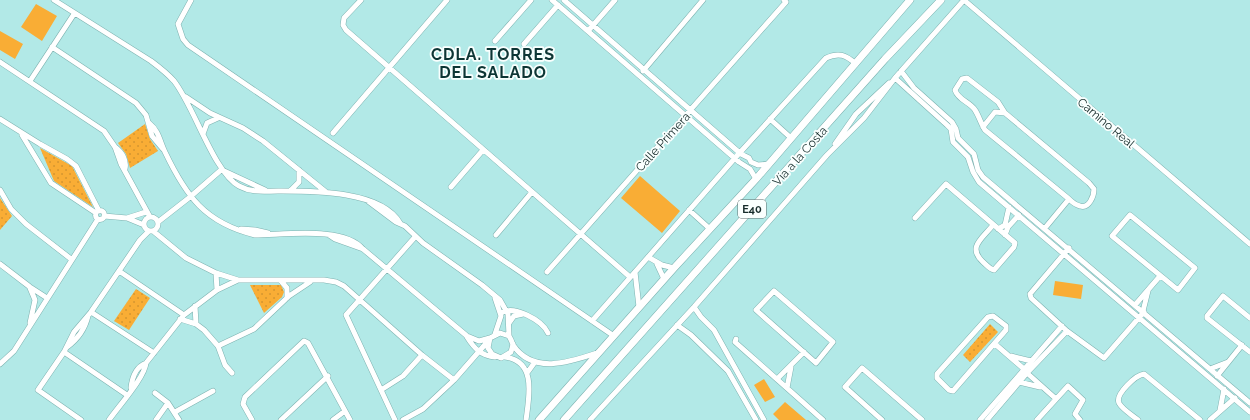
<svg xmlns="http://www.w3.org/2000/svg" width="1250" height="420" font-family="Raleway,sans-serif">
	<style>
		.grass { fill: #f9ad35 }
		.park { fill: url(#park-dots) }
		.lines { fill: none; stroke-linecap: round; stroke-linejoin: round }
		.minor-casing { stroke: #7db2b0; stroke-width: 6 }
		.highway-casing { stroke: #7db2b0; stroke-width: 8 }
		.minor { stroke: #fff; stroke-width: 5 }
		.highway { stroke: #fff; stroke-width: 7 }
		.labels { text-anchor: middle; stroke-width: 3.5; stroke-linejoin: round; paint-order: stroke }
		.shield { fill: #f9fffe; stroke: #5a6b6a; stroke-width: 1 }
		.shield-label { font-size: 11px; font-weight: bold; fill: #162c2b }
		.street-label { font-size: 12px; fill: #162c2b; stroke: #f9fffe }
		.district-label { font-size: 16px; font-weight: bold; letter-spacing: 1px; fill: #0d3635; stroke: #f9fffe }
	</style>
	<defs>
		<pattern id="park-dots" width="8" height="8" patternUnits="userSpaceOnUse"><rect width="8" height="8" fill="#f9ad35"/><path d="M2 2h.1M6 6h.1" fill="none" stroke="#d5952f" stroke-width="1.8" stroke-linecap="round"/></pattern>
	</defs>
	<rect width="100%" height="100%" fill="#b2e9e7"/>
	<path class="grass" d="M36,4l21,12 -15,25 -21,-14z
		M0,31l23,13 -8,15 -15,-9z
		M640,176l40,35 -18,22 -41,-35z
		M1055,281l28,4 -2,14 -28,-4z
		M764,379l11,18 -10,5 -11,-17z
		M785,402l21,18h-27l-6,-6z"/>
	<path class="park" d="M145,124l5,15 8,12 -28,17 -4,-14 -8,-11z
		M40,148l32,18 21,41 -39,-26z
		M0,198l12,18 -12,14z
		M250,285h31l3,7 -2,5 -18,16z
		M136,289l14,9 -21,32 -15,-9z
		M990,324l8,8 -28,30 -7,-7z"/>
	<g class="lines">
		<defs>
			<path id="minor" d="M54,0l97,61c8,6 16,12 23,20 20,25 40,92 65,105 13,7 25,5 39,5 33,0 103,-1 122,32
				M191,0l-13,24 5,15 5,6 426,291
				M361,0l-17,18 -1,7 3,5 284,247
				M552,0l187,162 11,7 6,10
				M564,0l177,154 8,4 2,4 7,3 11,-1
				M964,0l286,244
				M588,31l27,-31
				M495,41l36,-41
				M524,44l34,-39
				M52,47l84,56 10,12 6,21 11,13
				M0,62l104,69 11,16 6,17 29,53
				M643,71l60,-71
				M901,71l13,17 38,34 4,7 2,9 16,16 4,16 5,7 267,226
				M895,78l52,47 4,4 2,13 15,15 5,15 6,10 271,230
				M30,81l44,-67
				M186,97l24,16 33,15 20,13 63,51
				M0,119l40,25 27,15 9,7 23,45
				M770,119l21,19
				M149,123c10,8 11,19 16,29 21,44 40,71 90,83 29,0 89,-9 108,14l104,87 12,5 11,-3
				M983,127l12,-15 10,1 84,70 5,6c0,7 -5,20 -14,17 -4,-1 -8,-4 -11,-7l-84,-69c-4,-6 -6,-14 -10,-20 -5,-8 -17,-10 -20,-20l7,-11 5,-1 31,24 7,11
				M333,133l114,-133
				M203,134l4,-11 11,-5
				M22,135l29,48 45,30
				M835,144l21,-30 33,-31
				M115,147c7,5 12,13 10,22
				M222,170l43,20
				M451,187l32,-37
				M0,190l11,19 15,15 45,35
				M290,191l9,-9v-12
				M368,201l28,21 9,4 18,17 59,42 18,15 8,14 1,22
				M689,210l21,19
				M95.5 215a4.5 4.5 0 1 1 9 0a4.5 4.5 0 1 1-9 0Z
				M1130,215l65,53 -17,22 -66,-54z
				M104,216l23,2 17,7
				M144 224a7 7 0 1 1 14 0a7 7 0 1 1-14 0Z
				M127,218l19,-6
				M915,218l31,-34 69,59 -1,4 -20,23c-5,-1 -7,-5 -11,-8 -16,-15 -1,-23 10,-37
				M158,222l32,-25 31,-27
				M1045,228l24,-29
				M241,229l14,1 13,3
				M998,229l7,-4 4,-18
				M153,231l33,27 30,15 22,7h86l12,2 8,4 78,69 32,25
				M329,235l6,4 28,10
				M496,235l36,-43
				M1005,235l3,-8 11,-12
				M1069,248l-39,46 1,4 36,33 37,27 40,-46
				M648,257l14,8 12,3
				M0,264l30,23 17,11
				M657,264l7,15
				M119,271l65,44
				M547,272l231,-261 8,-9 -2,-2
				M635,272l4,35
				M216,273l1,17
				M281,281l6,7v10
				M774,291l59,51 -17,21 -60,-53z
				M1135,305l25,-29
				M195,306l1,18
				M694,307l7,10 13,13 50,90
				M1143,311l5,-20
				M91,312l63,41
				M501,313c13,-8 41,7 47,20
				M993,316l13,10v4l-53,61 -4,-1 -12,-12v-4l51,-57z
				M1250,318l-27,-22 -16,20v2l43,34
				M180,319l16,5 8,6 14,16 7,19 7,8
				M592,321l143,-163 91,-100c13,-6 20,-3 30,6
				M30,323l5,-23 -5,-12
				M509,323l5,-7 9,-2
				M677,325l14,10 37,36 28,49
				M495,334l6,-18 -6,-18
				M467,337c7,11 14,19 28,20
				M736,339l-1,3 88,78
				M513,344l-2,8 -10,6 -9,-4 -4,-6 2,-10 10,-5 9,3c2,3 3,6 4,9 20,30 57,17 84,8
				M995,344l29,25
				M218,346l36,-17 35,-33 21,-14
				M67,347c11,-8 18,-18 21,-31
				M64,352l63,43
				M1011,356l20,5
				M505,357c32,4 24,40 21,63
				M0,364l14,-13 84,-132
				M1210,369l18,-7
				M527,373l8,-11
				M1027,373l28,25
				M1217,376l25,-31
				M777,379l27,-27
				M1019,382l21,5
				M131,388c1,-10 5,-21 15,-25
				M787,388l4,-21
				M381,390l22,-14 19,-21
				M155,393l13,10 11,17
				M1220,410l4,-21
				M175,412l38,-21
				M81,420l-43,-30 26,-38 10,-20 17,-20 49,-72 9,-9
				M109,420c9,-13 36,-43 37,-57l38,-48 33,-25 21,-10
				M156,420l12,-17
				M252,420l-9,-16 2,-7 59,-56 4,2 42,77
				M281,420l47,-44
				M333,420l12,-9
				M395,420l-49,-105 69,-78
				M403,420l20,-11 31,-29 35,-40
				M590,420l104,-113 133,-152 37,-37 31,-40 69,-78
				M882,420l-37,-33 17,-19 60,52
				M980,420l82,-94
				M987,420l40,-47 40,-42
				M1037,420l31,-34 15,14 -8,14 5,6
				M1138,420c-6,-5 -16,-11 -19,-17 -4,-9 17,-28 25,-29l56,46
				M1210,420l25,-22"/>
			<path id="highway" d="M539,420l135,-152 82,-89 154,-179
				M564,420l321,-361 56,-59"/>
		</defs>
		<use href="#minor" class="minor-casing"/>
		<use href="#highway" class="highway-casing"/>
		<use href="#minor" class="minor"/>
		<use href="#highway" class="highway"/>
	</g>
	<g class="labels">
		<rect class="shield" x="738" y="200" width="28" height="18" rx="3"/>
		<g class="shield-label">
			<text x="752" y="213">E40</text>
		</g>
		<g class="street-label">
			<text transform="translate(1106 123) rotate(40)" y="4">Camino Real</text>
			<text transform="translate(663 142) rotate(-48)" y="4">Calle Primera</text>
			<text transform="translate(800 156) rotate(-48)" y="4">Vía a la Costa</text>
		</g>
		<g class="district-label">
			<text x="493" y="60">CDLA. TORRES<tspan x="493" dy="18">DEL SALADO</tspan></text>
		</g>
	</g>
</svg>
